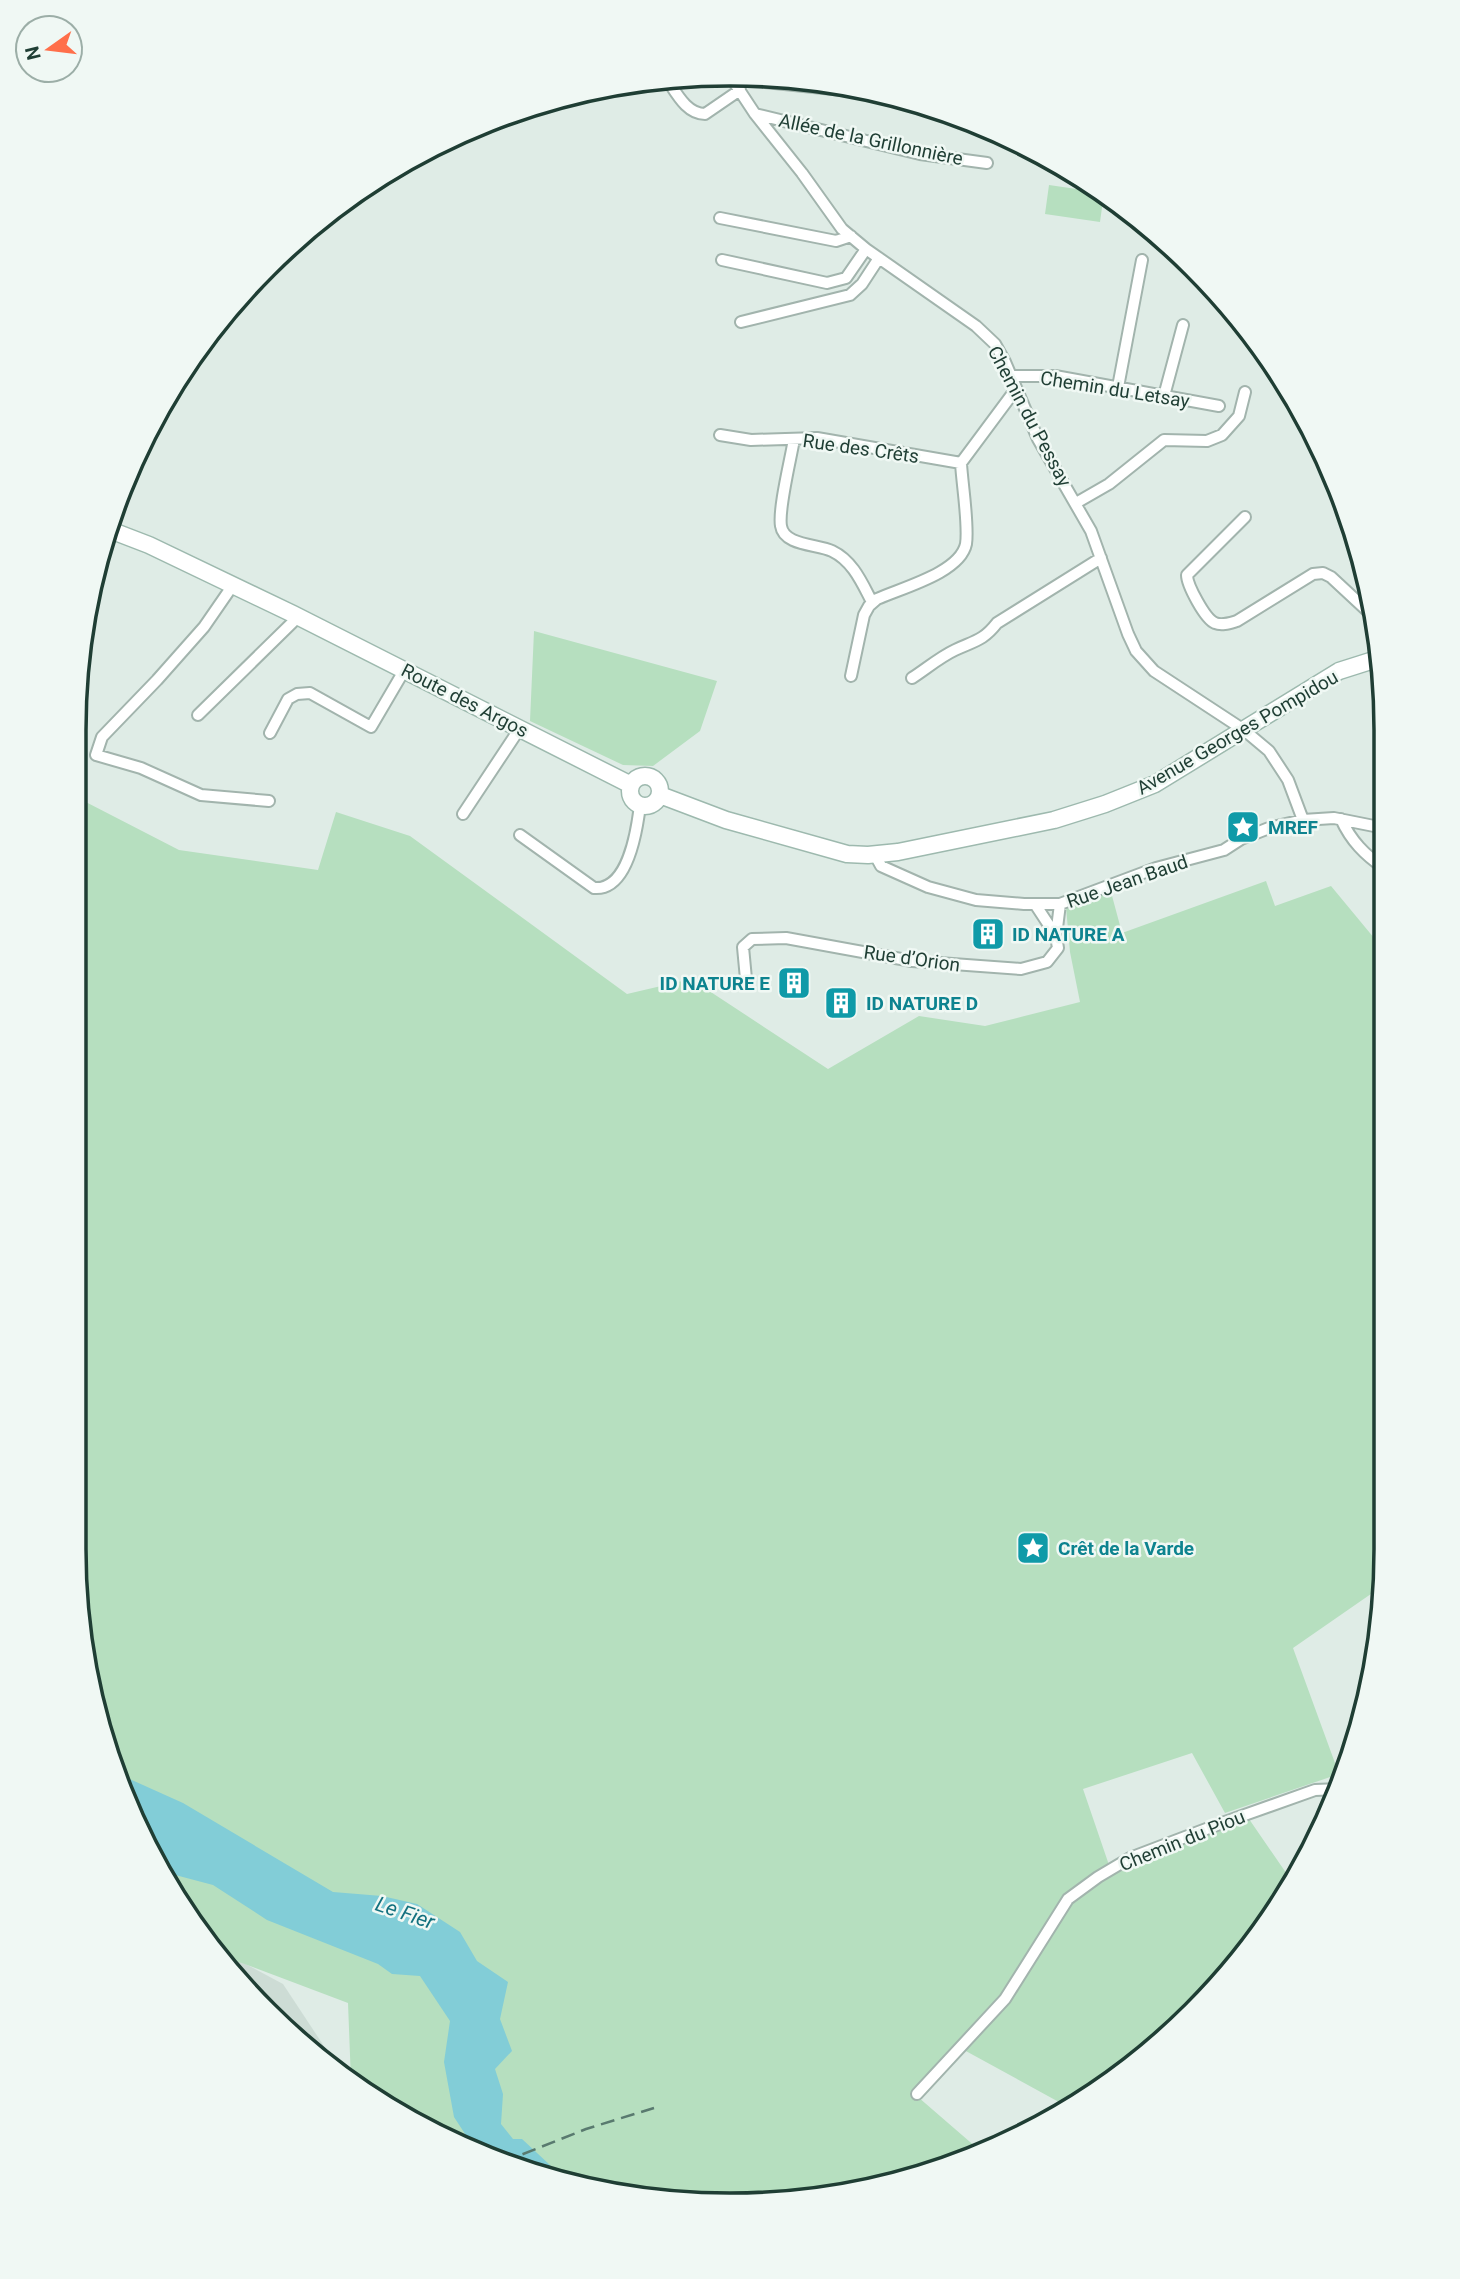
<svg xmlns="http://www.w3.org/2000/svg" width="1460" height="2279" font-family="Roboto,sans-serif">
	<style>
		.built { fill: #cddcd5 }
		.green { fill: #b6dfbf }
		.water { fill: #82cdd7 }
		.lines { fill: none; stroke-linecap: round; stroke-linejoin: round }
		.street-casing { stroke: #a2b4ad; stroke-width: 14 }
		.secondary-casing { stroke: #9db9ae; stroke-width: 19 }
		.street { stroke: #fff; stroke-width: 10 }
		.secondary { stroke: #fff; stroke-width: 16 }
		.rail { stroke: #597a6f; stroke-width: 2.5; stroke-dasharray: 14 7; stroke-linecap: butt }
		.labels { text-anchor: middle; stroke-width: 5; stroke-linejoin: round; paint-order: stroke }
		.street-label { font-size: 19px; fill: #1f3e34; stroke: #f0f8f4 }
		.culture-label { font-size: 19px; font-weight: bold; fill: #0d838f; stroke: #f0f8f4; text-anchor: start }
		.water-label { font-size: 21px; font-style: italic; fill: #13717f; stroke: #f0f8f4 }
		.rim { fill: none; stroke: #1f3e34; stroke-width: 3.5 }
	</style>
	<rect width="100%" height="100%" fill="#dfece6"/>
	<path class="built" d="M226,1959l16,3 41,22 62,94 -14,-8z"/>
	<path class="green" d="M1049,185l55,8 -4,29 -55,-8z
		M534,631l183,50 -17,50 -47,35 -30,-1 -93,-44z
		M78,798l101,52 139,20 18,-58 74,24 217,158 64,-15 137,90 91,-53 66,10 95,-24 -10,-50 -4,-45 45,-15 11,41 144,-52 9,25 56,-20 53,64 -3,637 -88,61 46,126 -114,39 -33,-60 -109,36 26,76 140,-46 42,61 -40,69 -157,146 -26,12 -104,-57 -46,47 59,51 -77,35 -213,21 -168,-33 -168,-90 -3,-78 -106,-40 -16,-4 -42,-45 -76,-154 -34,-211z"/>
	<path class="water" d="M114,1772l69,31 150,89 49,4 35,8 43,28 17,29 31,21 -8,37 12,32 -17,18 8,25 -2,30 12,15h9l44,41 -47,-9 -46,-25 -19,-29 -10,-55 6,-41 -30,-45 -28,-2 -14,-10 -111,-44 -54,-35 -49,-13z"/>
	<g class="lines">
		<defs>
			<path id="street" d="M730,76l25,38 47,59 40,56 24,20 110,77 19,18 10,18 33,77 53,92 37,103 8,17 18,20 90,59 25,21 19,29 15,40
				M753,76l12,6 136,14
				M666,78c10,14 20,36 39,36l35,-24
				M755,114l165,40 67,9
				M720,218l116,23 15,-5
				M722,260l105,23 19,-5 20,-29
				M741,322l109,-27 12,-11 17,-26
				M1010,376h45l164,30
				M1118,387l24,-127
				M1164,396l19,-71
				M720,435l31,5 66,-2 144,25
				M794,439c-3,19 -16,70 -13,87 3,20 37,18 51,25 21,10 30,32 40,51
				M1076,503l33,-19 55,-44 43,1 15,-6 17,-19 6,-24
				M1245,517l-58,58c0,10 18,44 28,48 7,3 15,0 22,-2l76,-47 10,-1 8,4 42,39
				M233,585l-29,42 -47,53 -55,57 -6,18 45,13 60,27 68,6
				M851,676l13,-61 5,-9 8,-7c24,-11 83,-26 89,-55 3,-19 -4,-61 -5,-81l55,-74
				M912,678c14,-9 28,-21 43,-28 19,-9 28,-9 42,-27l104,-65
				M198,715l100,-98
				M270,733l18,-34 9,-5 13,-1 61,34 34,-58
				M463,814l57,-86
				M1341,819c10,22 24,36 43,49
				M520,835l74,53c34,3 43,-58 46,-83
				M875,855l6,11 47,21 48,13 48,4h36l96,-36 68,-18 17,-11 28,-11 34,-8 31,-2 50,10
				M1056,936l4,-32
				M746,979l-3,-32 9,-8 34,-1 126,23 109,8 26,-7 11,-14 -2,-12 -21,-32
				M917,2094l88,-95 63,-100 30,-22 32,-19 92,-35 93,-33 25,-1"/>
			<path id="secondary" d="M110,530l39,15 144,69 338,171
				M630 791a15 15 0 1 1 30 0a15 15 0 1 1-30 0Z
				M660,795l66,25 121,34 21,1 30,-3 156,-32 51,-16 50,-20 184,-113 41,-13"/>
		</defs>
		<use href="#street" class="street-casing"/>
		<use href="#secondary" class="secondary-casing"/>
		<use href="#street" class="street"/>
		<use href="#secondary" class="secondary"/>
		<path class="rail" d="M503,2162l83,-33 68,-21"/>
	</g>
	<defs>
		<symbol id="sight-square" viewBox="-11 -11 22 22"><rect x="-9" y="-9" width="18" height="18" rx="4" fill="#0f9aa8" stroke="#f0f8f4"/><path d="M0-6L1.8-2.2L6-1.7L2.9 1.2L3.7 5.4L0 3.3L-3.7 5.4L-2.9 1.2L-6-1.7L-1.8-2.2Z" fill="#fff"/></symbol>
		<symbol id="building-square" viewBox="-11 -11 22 22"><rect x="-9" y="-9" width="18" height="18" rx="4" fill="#0f9aa8" stroke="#f0f8f4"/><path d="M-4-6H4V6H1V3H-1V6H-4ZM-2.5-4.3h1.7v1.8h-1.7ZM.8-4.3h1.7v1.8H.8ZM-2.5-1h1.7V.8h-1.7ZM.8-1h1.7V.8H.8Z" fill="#fff"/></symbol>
	</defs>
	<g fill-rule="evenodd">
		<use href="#sight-square" x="1224" y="808" width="38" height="38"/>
		<use href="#building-square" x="969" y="915" width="38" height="38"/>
		<use href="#building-square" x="775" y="964" width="38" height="38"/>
		<use href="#building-square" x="822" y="984" width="38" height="38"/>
		<use href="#sight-square" x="1014" y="1529" width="38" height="38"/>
	</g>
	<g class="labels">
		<g class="street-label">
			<text transform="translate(871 139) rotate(12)" y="7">Allée de la Grillonnière</text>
			<text transform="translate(1115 389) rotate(9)" y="7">Chemin du Letsay</text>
			<text transform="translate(1030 416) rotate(62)" y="7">Chemin du Pessay</text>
			<text transform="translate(861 448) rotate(8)" y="7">Rue des Crêts</text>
			<text transform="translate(465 700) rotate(27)" y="7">Route des Argos</text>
			<text transform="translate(1237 732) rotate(-30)" y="7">Avenue Georges Pompidou</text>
			<text transform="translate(1127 881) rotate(-19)" y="7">Rue Jean Baud</text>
			<text transform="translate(912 958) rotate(8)" y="7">Rue d’Orion</text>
			<text transform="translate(1182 1840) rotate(-22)" y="7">Chemin du Piou</text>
		</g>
		<g class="culture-label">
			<text x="1268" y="834">MREF</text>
			<text x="1012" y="941">ID NATURE A</text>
			<text x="770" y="990" text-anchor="end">ID NATURE E</text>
			<text x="866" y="1010">ID NATURE D</text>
			<text x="1058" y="1555">Crêt de la Varde</text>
		</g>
		<g class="water-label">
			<text transform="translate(405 1913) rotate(19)" y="7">Le Fier</text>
		</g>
	</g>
	<path d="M0 0H1460V2279H0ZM730 86H730A644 644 0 0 1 1374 730V1549A644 644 0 0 1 730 2193H730A644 644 0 0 1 86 1549V730A644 644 0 0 1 730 86Z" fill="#f0f8f4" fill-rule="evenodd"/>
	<path class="rim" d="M730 86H730A644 644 0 0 1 1374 730V1549A644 644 0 0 1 730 2193H730A644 644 0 0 1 86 1549V730A644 644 0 0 1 730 86Z"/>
	<g transform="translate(49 49) rotate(256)"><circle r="33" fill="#f0f8f4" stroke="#9caea7" stroke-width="2"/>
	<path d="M0-5L12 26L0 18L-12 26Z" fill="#ff6f4a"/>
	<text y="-10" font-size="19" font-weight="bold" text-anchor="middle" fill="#1f3e34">N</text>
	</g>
</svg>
